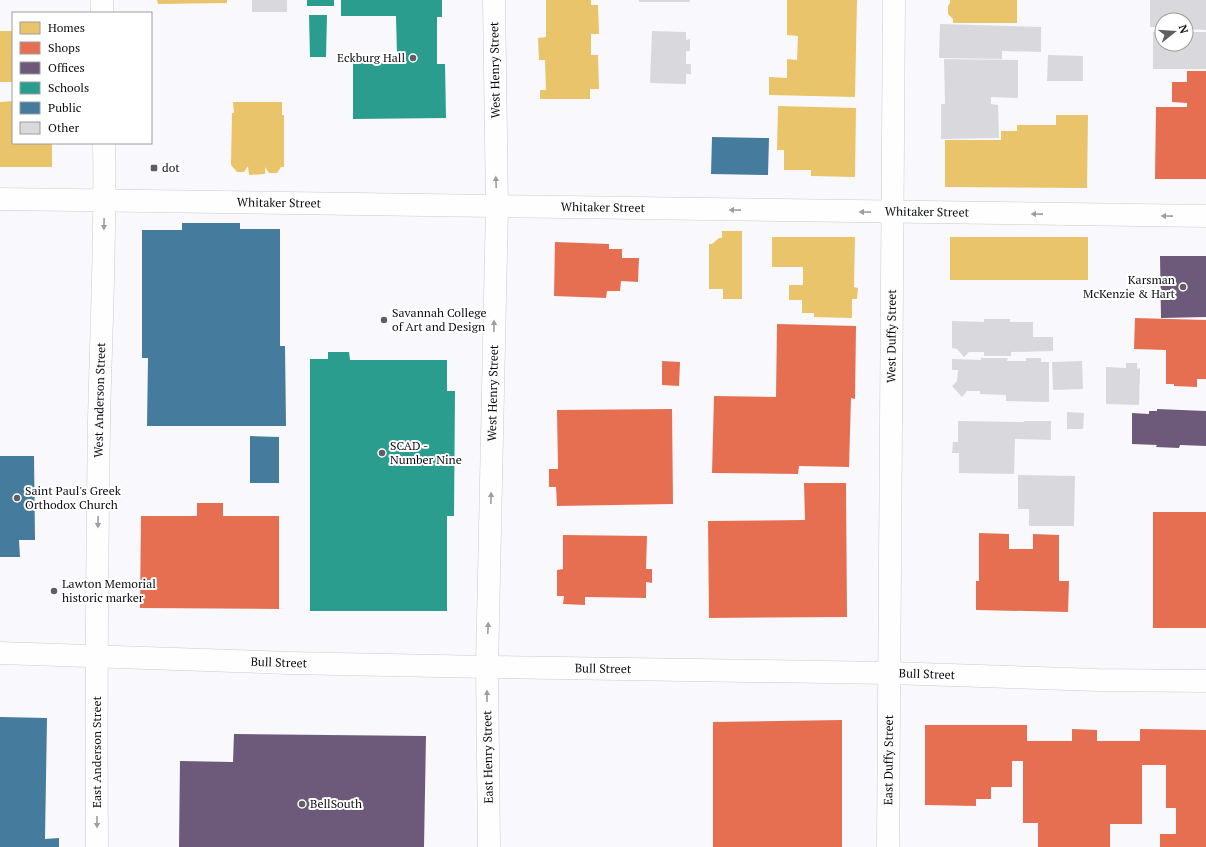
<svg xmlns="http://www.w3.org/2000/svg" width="1206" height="847" font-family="'PT Serif',serif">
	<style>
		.homes { fill: #e9c46a }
		.shops { fill: #e76f51 }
		.offices { fill: #6d597a }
		.schools { fill: #2a9d8f }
		.public { fill: #457b9d }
		.building { fill: #d9d9dd }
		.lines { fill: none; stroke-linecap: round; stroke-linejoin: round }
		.street-casing { stroke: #cacace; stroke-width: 23 }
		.secondary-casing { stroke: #cacace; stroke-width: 23 }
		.street { stroke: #fefeff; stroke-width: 22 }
		.secondary { stroke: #fefeff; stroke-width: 22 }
		.oneway { fill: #9d9e9f }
		.poi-dot { fill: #5f5f63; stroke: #fff; stroke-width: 1.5 }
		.labels { text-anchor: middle; stroke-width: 4; stroke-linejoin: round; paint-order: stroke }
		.poi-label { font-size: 12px; fill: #0c0d10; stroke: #fff; text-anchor: start }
		.street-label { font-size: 12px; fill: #0c0d10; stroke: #fff }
	</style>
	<rect width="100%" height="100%" fill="#f8f8fd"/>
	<path class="homes" d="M157,0h70v3l-69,1z
		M546,0h45v5h7l1,29h-8v21h7l1,34h-9v10h-50v-9h6l-1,-30h-6l-1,-22 8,-1z
		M787,0h70l-2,97 -86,-2v-18l18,1v-19l10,1 1,-24 -11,-1z
		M950,0h67v23h-64v-4l-5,-5v-8l2,-3z
		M0,31h13v51h-13z
		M13,101v42h39v24h-52v-65z
		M233,102h49v13h2v52h-3l-4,6h-8l-4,-6v7l-16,1 -1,-9 -4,6h-7l-6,-7 1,-52h2z
		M778,106l78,2 -1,69 -44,-1v-6h-27v-20h-7z
		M1056,115h32l-1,73 -142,-1v-47h56v-9h16v-6h39z
		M722,231h20v68h-19v-10h-14v-45h3l7,-6h3z
		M772,237h83l-1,50 4,1 -1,11h-5v19l-38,-1v-4h-12v-13h-13v-15h14v-18h-31z
		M950,237h138v43h-138z"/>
	<path class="shops" d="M1187,71h19v108h-51l1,-72h31v-4l-15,-1v-20h15z
		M555,242l54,2v5h13v9h17l-1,24 -17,-1 -1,10h-13l-1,7 -52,-2z
		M1135,318l71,2v59h-9v8l-23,-1v-2h-8v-34l-32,-1z
		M777,324l79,2 -1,73 -4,-1 -2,69 -50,-1 -1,8 -86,-1 2,-77 62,1z
		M662,361l18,1 -1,24 -17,-1z
		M672,409l1,95 -116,2 -1,-19h-7v-18h9l-1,-59z
		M804,483h42l1,134 -138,1 -1,-97 97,-1z
		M197,503h26v13h56v93l-139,-1 1,-92h56z
		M1153,512h53v116h-53z
		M979,533l30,1v15h24v-15l26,1v46h10l-1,31 -92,-2v-29h3z
		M563,535l84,1 -1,33h6v14l-6,-1v16l-61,-1v8l-22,-1 1,-8h-7v-26l6,-1z
		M842,720v127h-129v-125z
		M925,725h102v16h45v-12l25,1v11h43v-12l66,1v117h-46v-13h16v-26h-10v-43h-24v59h-32v23h-72v-24h-15v-62h-11v26h-21v12h-15v7l-51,-1z"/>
	<path class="offices" d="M1160,256h46v61l-45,1z
		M1157,409l49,2v35l-26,-1 -1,3 -23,-1 1,-2 -25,-1v-31l17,1v-3h8z
		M234,734l192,2 -2,111h-245l1,-86 53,1z"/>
	<path class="schools" d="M307,0h27v6h-27z
		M341,0h101v17h-5v47h8l1,54 -93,1v-56h35v-9h9l-1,-38h-55z
		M309,15h18l-1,42h-16z
		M328,352h21l1,8h97v31h8l-1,125h-7v95h-137v-252h18z"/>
	<path class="public" d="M712,137l57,1 -1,37 -57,-1z
		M182,223h58v6h40v117h5l1,80h-139l1,-68h-6v-128h40z
		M250,436l29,1v46h-29z
		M0,456h34l1,84h-16l1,17h-20z
		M0,717l47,1 -2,121 14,-1v9h-59z"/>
	<path class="building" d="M252,0h35v12h-35z
		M639,0h51v2h-51z
		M1150,0h56v30l-20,-1v-9h-24v9h-2v-2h-10z
		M940,24l101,3v25l-39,-1v8l-63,-1z
		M652,31l34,1v8l4,-1v12h-4v13h5v10h-5v10l-36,-1z
		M1153,32h9v12h24v-12h20v37h-53z
		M1048,55l35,1v25h-36z
		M944,59l74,1v38l-27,-1v7l7,1 1,33 -58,1v-35h11h-7z
		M984,319h26v3h23v15h20v14l-42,1v4h-27v-4h-15l-5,5 -7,-8 -5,-1v-27l32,1z
		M981,358h27l-1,3h19v-3h15v4h8v40l-43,-1v-6l-26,-1v-3h-13l-5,6 -10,-11 5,-5 1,-11h-6v-11l29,1z
		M1082,361l1,28 -30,1 -1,-28z
		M1126,363h11v6l3,-1 -1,37 -33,-1v-37l20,1z
		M1067,412l17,1 -1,16h-16z
		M958,421l66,1v-1h27v19l-36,-1 -1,35 -55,-1v-20h-7l1,-11h5z
		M1018,475l57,1 -1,50h-45v-17h-11z"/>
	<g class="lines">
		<defs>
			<g id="street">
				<path id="s1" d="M487,667l403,6 208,7 108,1"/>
				<path id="s2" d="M888,847l6,-847"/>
			</g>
			<g id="secondary">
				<path d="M102,0v13"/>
				<path id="s3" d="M0,199l1206,17"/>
				<path id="s4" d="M0,653l289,10 198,4"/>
				<path id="s5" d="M97,847c-1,-142 0,-283 2,-425 2,-93 7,-186 5,-279"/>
				<path id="s6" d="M489,847l-2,-180 10,-461 -3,-206"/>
			</g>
		</defs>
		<use href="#street" class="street-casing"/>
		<use href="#secondary" class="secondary-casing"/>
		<use href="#street" class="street"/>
		<use href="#secondary" class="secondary"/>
	</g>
	<defs><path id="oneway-solid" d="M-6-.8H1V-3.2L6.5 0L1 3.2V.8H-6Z"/></defs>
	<g class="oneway">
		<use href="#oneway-solid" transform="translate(496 182) rotate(-92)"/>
		<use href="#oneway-solid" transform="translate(735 210) rotate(-179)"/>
		<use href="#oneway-solid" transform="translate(865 212) rotate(-179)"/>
		<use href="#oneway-solid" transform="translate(1037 214) rotate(-179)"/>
		<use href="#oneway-solid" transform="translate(1167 216) rotate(-179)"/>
		<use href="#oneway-solid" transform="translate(104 224) rotate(91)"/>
		<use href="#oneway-solid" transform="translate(494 326) rotate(-89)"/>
		<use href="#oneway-solid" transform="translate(491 498) rotate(-89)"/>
		<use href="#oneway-solid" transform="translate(98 522) rotate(91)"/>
		<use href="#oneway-solid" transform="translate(488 628) rotate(-88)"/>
		<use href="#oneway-solid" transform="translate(487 696) rotate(-90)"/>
		<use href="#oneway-solid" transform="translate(97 822) rotate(90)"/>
	</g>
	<g class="poi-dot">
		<circle cx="413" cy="58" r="4"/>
		<rect x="150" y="164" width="8" height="8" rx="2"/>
		<circle cx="1183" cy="287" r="4"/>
		<circle cx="384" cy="320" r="4"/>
		<circle cx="382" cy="453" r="4"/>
		<circle cx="17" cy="498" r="4"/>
		<circle cx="54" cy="591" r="4"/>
		<circle cx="302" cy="804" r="4"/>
	</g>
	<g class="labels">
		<g class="poi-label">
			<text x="405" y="62" text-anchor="end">Eckburg Hall</text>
			<text x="162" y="172">dot</text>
			<text x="1175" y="284" text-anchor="end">Karsman<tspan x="1175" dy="14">McKenzie &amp; Hart</tspan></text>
			<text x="392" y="317">Savannah College<tspan x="392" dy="14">of Art and Design</tspan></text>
			<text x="390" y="450">SCAD -<tspan x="390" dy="14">Number Nine</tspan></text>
			<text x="25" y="495">Saint Paul's Greek<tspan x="25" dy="14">Orthodox Church</tspan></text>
			<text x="62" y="588">Lawton Memorial<tspan x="62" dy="14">historic marker</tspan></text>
			<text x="310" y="808">BellSouth</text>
		</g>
		<g class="street-label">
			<text transform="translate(495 70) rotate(-91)" y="4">West Henry Street</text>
			<text dy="4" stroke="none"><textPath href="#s3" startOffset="279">Whitaker Street</textPath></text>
			<text dy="4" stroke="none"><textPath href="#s3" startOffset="603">Whitaker Street</textPath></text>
			<text dy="4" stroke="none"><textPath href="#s3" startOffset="927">Whitaker Street</textPath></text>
			<text dy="4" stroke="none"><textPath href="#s2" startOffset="511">West Duffy Street</textPath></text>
			<text dy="4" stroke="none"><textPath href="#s6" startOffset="454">West Henry Street</textPath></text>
			<text dy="4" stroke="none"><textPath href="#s5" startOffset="447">West Anderson Street</textPath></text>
			<text dy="4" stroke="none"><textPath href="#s4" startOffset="279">Bull Street</textPath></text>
			<text dy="4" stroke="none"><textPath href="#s1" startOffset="116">Bull Street</textPath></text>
			<text dy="4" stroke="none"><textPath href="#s1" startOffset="440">Bull Street</textPath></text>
			<text transform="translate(97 752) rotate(-90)" y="4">East Anderson Street</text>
			<text transform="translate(488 757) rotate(-91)" y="4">East Henry Street</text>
			<text dy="4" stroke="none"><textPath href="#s2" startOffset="87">East Duffy Street</textPath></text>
		</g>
	</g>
	<rect x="12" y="12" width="140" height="132" fill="#ffffff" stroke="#9e9e9f"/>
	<rect x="20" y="22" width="20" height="12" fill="#e9c46a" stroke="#9e9e9f"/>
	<text x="48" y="32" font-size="12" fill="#0c0d10">Homes</text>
	<rect x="20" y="42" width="20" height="12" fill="#e76f51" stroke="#9e9e9f"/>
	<text x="48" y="52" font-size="12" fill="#0c0d10">Shops</text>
	<rect x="20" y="62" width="20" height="12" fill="#6d597a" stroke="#9e9e9f"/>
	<text x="48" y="72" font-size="12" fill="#0c0d10">Offices</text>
	<rect x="20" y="82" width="20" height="12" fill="#2a9d8f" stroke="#9e9e9f"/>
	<text x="48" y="92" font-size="12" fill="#0c0d10">Schools</text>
	<rect x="20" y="102" width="20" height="12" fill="#457b9d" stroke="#9e9e9f"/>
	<text x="48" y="112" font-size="12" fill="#0c0d10">Public</text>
	<rect x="20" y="122" width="20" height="12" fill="#d9d9dd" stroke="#9e9e9f"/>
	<text x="48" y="132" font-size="12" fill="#0c0d10">Other</text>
	<g transform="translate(1174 32) rotate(73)"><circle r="19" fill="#ffffff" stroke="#9e9e9f"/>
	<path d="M0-3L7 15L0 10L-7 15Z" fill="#5f5f63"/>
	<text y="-6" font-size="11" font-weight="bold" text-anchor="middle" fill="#0c0d10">N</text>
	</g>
</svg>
